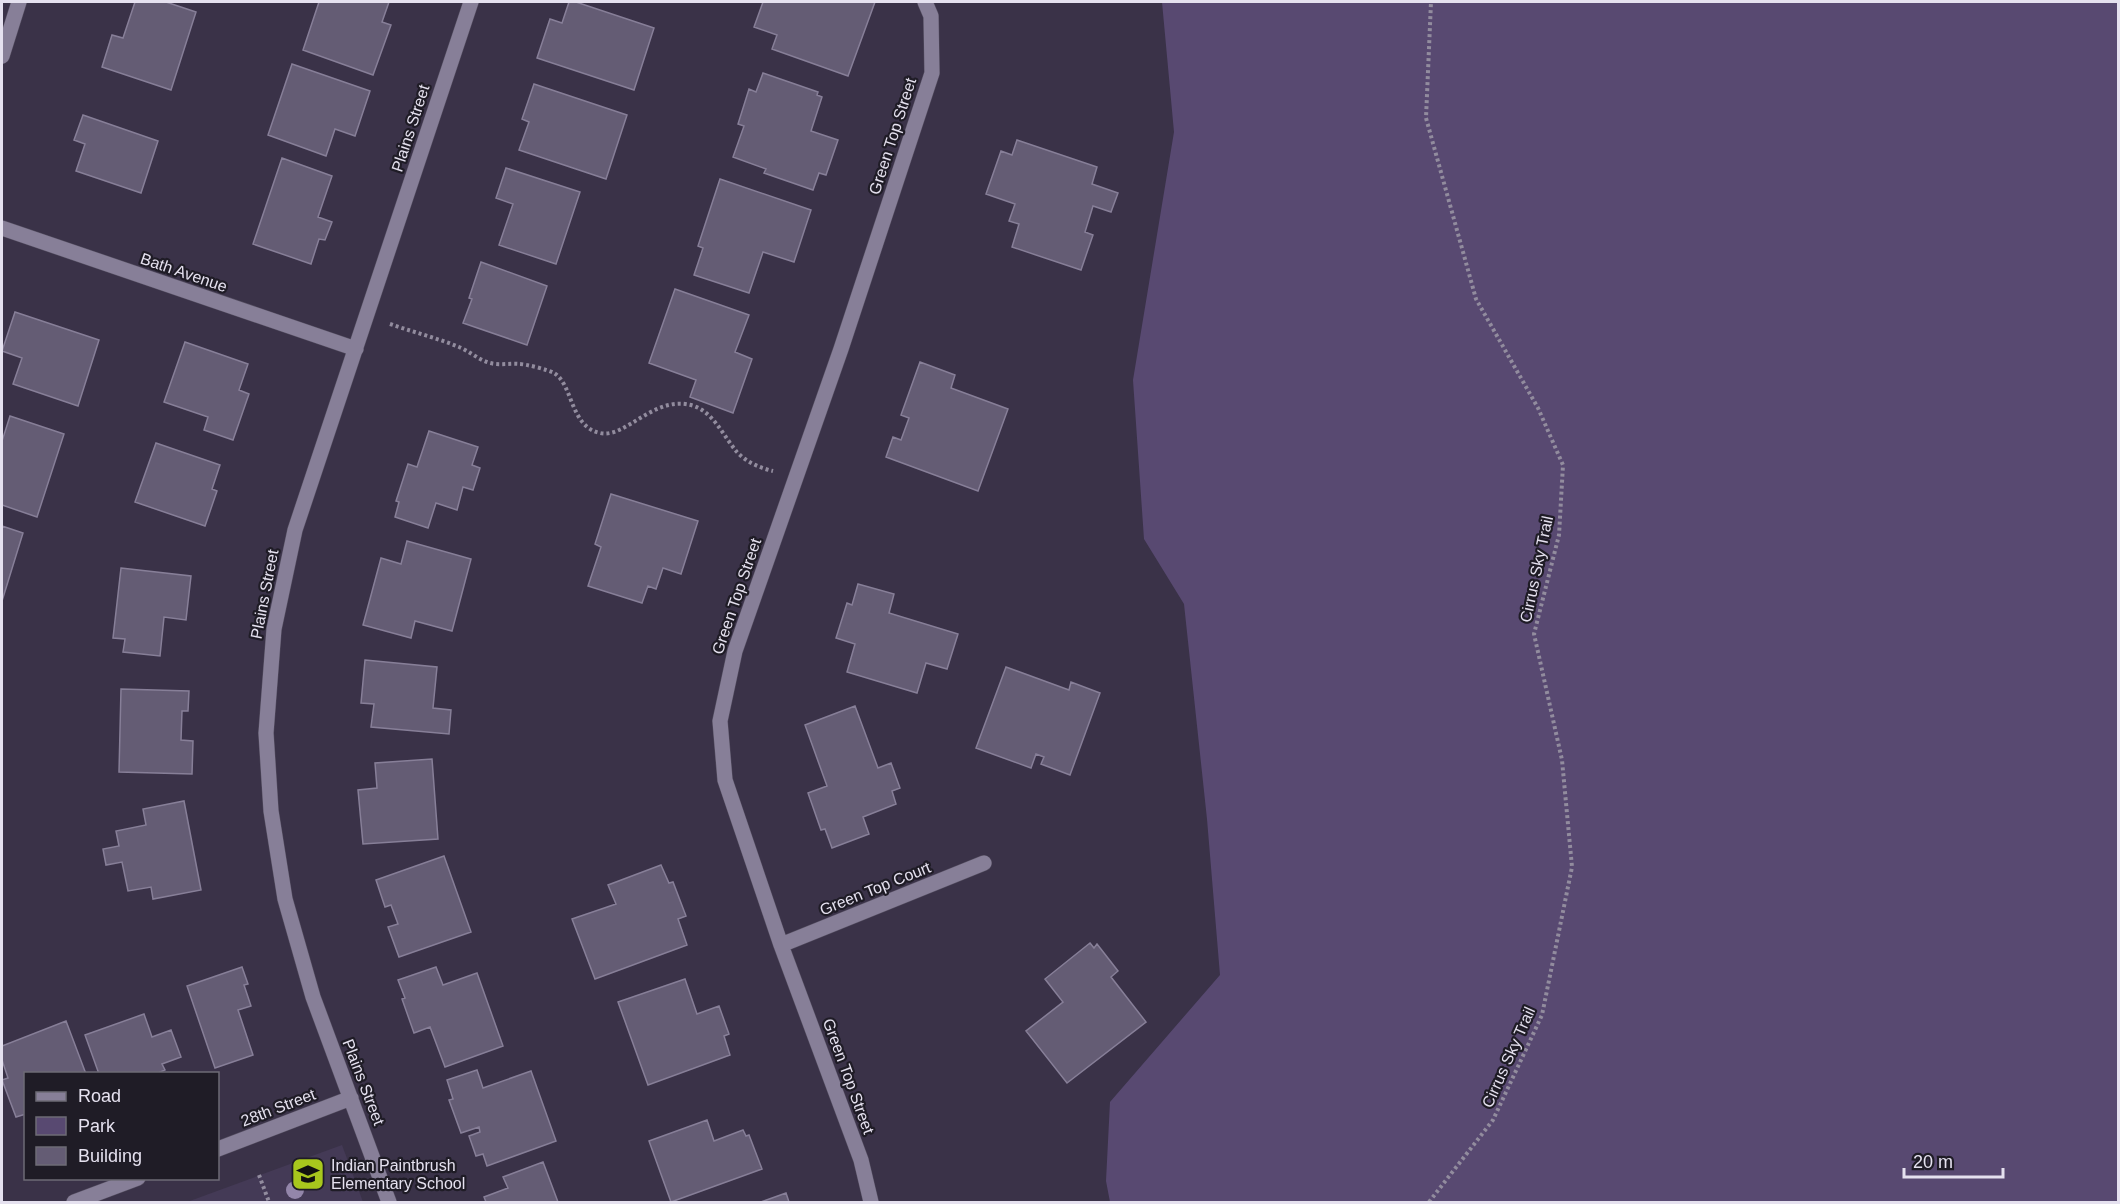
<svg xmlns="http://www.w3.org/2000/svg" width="2120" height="1204" font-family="Arial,sans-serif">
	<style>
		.built { fill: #443a56 }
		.green { fill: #584971 }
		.building { fill: #645c74; stroke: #877f98; stroke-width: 1.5 }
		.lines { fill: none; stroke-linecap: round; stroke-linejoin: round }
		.minor-casing { stroke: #544e60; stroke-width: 16 }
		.path { stroke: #928c9e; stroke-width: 4; stroke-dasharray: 3 3; stroke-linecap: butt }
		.minor { stroke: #877f98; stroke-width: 15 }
		.tree { fill: #9386aa }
		.labels { text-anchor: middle; stroke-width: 4.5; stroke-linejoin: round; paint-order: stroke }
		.street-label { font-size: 16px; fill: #e5e1ef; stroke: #1f1c26 }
		.poi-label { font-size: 16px; fill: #e5e1ef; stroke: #1f1c26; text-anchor: start }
	</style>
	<rect width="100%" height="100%" fill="#3a3248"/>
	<path class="built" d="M342,1145l21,57h-176z"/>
	<path class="green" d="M1162,2h956v1200h-1008l-4,-21 4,-79 110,-127 -13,-156 -23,-215 -40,-65 -11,-159 41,-248z"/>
	<path class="building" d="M135,2h31l30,10 -25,78 -69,-23 10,-32 11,3z
		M319,2h70l-7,20 9,3 -18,50 -70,-25z
		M569,2h7l78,26 -20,62 -97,-32 13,-39 12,4z
		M763,2h112l-27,74 -76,-27 5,-14 -23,-8z
		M292,64l78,27 -15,45 -20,-7 -9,27 -58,-21z
		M763,73l55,19 -1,3 5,2 -11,34 27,9 -12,35 -7,-2 -6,17 -49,-17 2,-4 -33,-12 11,-31 -6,-2 11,-35 7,3z
		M534,84l93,31 -21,64 -87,-29 10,-28 -7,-3z
		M83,115l75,26 -17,52 -65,-22 9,-27 -11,-4z
		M1017,140l80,27 -5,17 26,9 -7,19 -18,-6 -8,26 8,3 -12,35 -69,-23 7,-23 -10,-3 6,-17 -29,-10 15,-43 11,4z
		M282,158l50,18 -14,41 14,5 -7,18 -6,-1 -8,25 -58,-20z
		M506,168l74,24 -24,72 -57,-19 14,-41 -17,-6z
		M720,179l91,31 -17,52 -31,-10 -14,41 -55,-18 9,-27 -5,-2z
		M481,262l66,24 -20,59 -64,-22 9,-24 -3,-1z
		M675,289l74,26 -14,37 17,7 -19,54 -43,-16 6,-17 -47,-17z
		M15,312l84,28 -21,66 -65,-22 9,-26 -20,-7z
		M185,342l63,22 -9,26 10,4 -16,46 -29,-10 4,-13 -44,-15z
		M920,362l35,13 -4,13 57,21 -30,82 -92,-34 7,-20 8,3 8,-22 -8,-3z
		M10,416l54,18 -27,83 -35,-12v-64z
		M429,431l49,16 -6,18 8,3 -7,22 -10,-3 -6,23 -21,-7 -8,25 -33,-11 4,-15 -3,-1 12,-37 9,3z
		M156,443l64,22 -8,24 5,2 -12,35 -70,-24z
		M611,494l87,27 -17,53 -18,-6 -7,21 -8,-3 -6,17 -54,-17 13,-39 -6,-3z
		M2,526l21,7 -21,68z
		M407,541l64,18 -19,72 -37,-10 -4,17 -48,-13 18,-67 20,6z
		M121,568l70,8 -5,44 -22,-3 -4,39 -37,-4 2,-13 -12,-1z
		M858,584l36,10 -5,19 69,21 -11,35 -21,-6 -9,30 -70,-21 8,-28 -19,-6 11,-35 5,2z
		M365,660l72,7 -4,41 18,2 -2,24 -78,-7 3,-23 -13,-1z
		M1006,667l63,23 2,-8 29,11 -30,82 -29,-11 3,-7 -8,-3 -5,14 -55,-20z
		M121,689l68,2 -1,20h-6l-1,29 12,1 -1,33 -73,-2z
		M855,706l23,62 13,-5 9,25 -8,3 4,13 -33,13 6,17 -37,14 -7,-19 -4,1 -13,-37 19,-7 -22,-61z
		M432,759l6,80 -75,5 -5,-54 19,-2 -2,-25z
		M184,801l17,89 -48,9 -2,-12 -23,4 -6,-29 -16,3 -3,-16 16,-3 -3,-15 30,-6 -3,-16z
		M444,856l27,76 -72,25 -11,-30 10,-3 -7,-19 -6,2 -9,-27z
		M661,865l8,18 4,-1 13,34 -8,3 9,26 -92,34 -23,-60 44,-15 -8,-19z
		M1090,943l4,5 3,-4 21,27 -7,6 35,45 -79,61 -41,-52 37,-29 -18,-23z
		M242,967l6,17 -4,1 7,21 -13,4 15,45 -38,13 -28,-82z
		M436,967l7,18 34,-12 26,73 -58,21 -15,-40 -16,6 -12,-34 3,-1 -7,-18z
		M685,979l12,35 22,-8 10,28 -5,2 6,19 -82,30 -30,-83z
		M144,1014l8,23 19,-7 10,27 -19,7 3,6 -9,4h-57l-14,-39z
		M66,1021l20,53h-60v40l-10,3 -14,-37 6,-2 -6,-18v-14z
		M477,1070l6,18 48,-17 25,70 -69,25 -4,-12 -7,2 -7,-20 11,-4 -1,-5 -18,6 -12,-33 4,-1 -6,-19z
		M707,1120l7,21 29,-11 3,6 3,-1 13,34 -91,33 -22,-61z
		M543,1162l15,40h-72l-2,-5 24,-9 -5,-11z
		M786,1193l3,9h-28z"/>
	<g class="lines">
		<defs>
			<path id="minor" d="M2,56l17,-54
				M2,228l354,121
				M781,945l203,-82
				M218,1149l133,-51
				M74,1202l64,-24
				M389,1202l-76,-205 -28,-98 -14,-88 -5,-78 8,-104 21,-99 176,-528
				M871,1202l-10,-42 -80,-215 -56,-165 -5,-59 15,-70 106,-302 91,-276 -1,-57 -6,-14"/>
		</defs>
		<use href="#minor" class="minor-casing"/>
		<path class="path" d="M390,324c23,8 47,14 69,23 10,4 19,12 28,15 10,4 22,1 32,2 7,0 30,6 35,9 19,11 16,54 46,60 26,6 55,-40 94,-27 20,7 30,31 43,46 9,10 23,16 36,19
			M259,1175l10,27
			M1429,1202l64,-82 49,-105 30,-148 -10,-107 -28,-126 25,-99 4,-70 -25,-57 -62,-109 -50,-181 5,-116"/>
		<use href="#minor" class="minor"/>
	</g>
	<circle class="tree" cx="295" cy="1190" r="9"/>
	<defs>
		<symbol id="school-square" viewBox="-11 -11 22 22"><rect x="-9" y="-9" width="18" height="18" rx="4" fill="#a8c71d" stroke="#1f1c26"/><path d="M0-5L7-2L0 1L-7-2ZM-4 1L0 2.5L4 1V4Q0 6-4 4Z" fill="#111"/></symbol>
	</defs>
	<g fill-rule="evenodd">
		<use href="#school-square" x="289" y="1155" width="38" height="38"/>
	</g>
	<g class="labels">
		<g class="street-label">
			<text transform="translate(410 128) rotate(-72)" y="6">Plains Street</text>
			<text transform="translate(892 136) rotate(-72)" y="6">Green Top Street</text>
			<text transform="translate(184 272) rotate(19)" y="6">Bath Avenue</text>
			<text transform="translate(1536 569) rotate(-78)" y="6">Cirrus Sky Trail</text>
			<text transform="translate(264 594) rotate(-79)" y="6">Plains Street</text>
			<text transform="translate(736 596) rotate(-71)" y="6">Green Top Street</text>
			<text transform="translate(875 888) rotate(-22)" y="6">Green Top Court</text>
			<text transform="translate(1508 1057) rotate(-66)" y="6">Cirrus Sky Trail</text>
			<text transform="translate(849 1076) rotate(70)" y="6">Green Top Street</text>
			<text transform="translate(364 1082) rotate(69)" y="6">Plains Street</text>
			<text transform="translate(278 1107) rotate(-21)" y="6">28th Street</text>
		</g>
		<g class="poi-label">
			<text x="331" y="1171">Indian Paintbrush<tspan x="331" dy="18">Elementary School</tspan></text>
		</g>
	</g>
	<rect width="2120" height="1204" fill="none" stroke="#e5e1ef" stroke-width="6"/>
	<rect x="24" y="1072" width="195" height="108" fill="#1f1c26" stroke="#6e6b76" stroke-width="1.5"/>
	<rect x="36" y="1092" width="30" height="9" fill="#877f98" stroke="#6e6b76" stroke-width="1.5"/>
	<text x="78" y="1102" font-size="18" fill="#e5e1ef">Road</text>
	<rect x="36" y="1117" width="30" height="18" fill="#584971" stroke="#6e6b76" stroke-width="1.5"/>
	<text x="78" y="1132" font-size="18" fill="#e5e1ef">Park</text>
	<rect x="36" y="1147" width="30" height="18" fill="#645c74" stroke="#6e6b76" stroke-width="1.5"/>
	<text x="78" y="1162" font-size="18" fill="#e5e1ef">Building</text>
	<path d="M1904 1168v9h99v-9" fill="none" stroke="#e5e1ef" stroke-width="3"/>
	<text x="1913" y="1168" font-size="18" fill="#e5e1ef" stroke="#1f1c26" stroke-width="4.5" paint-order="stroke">20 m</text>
</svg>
